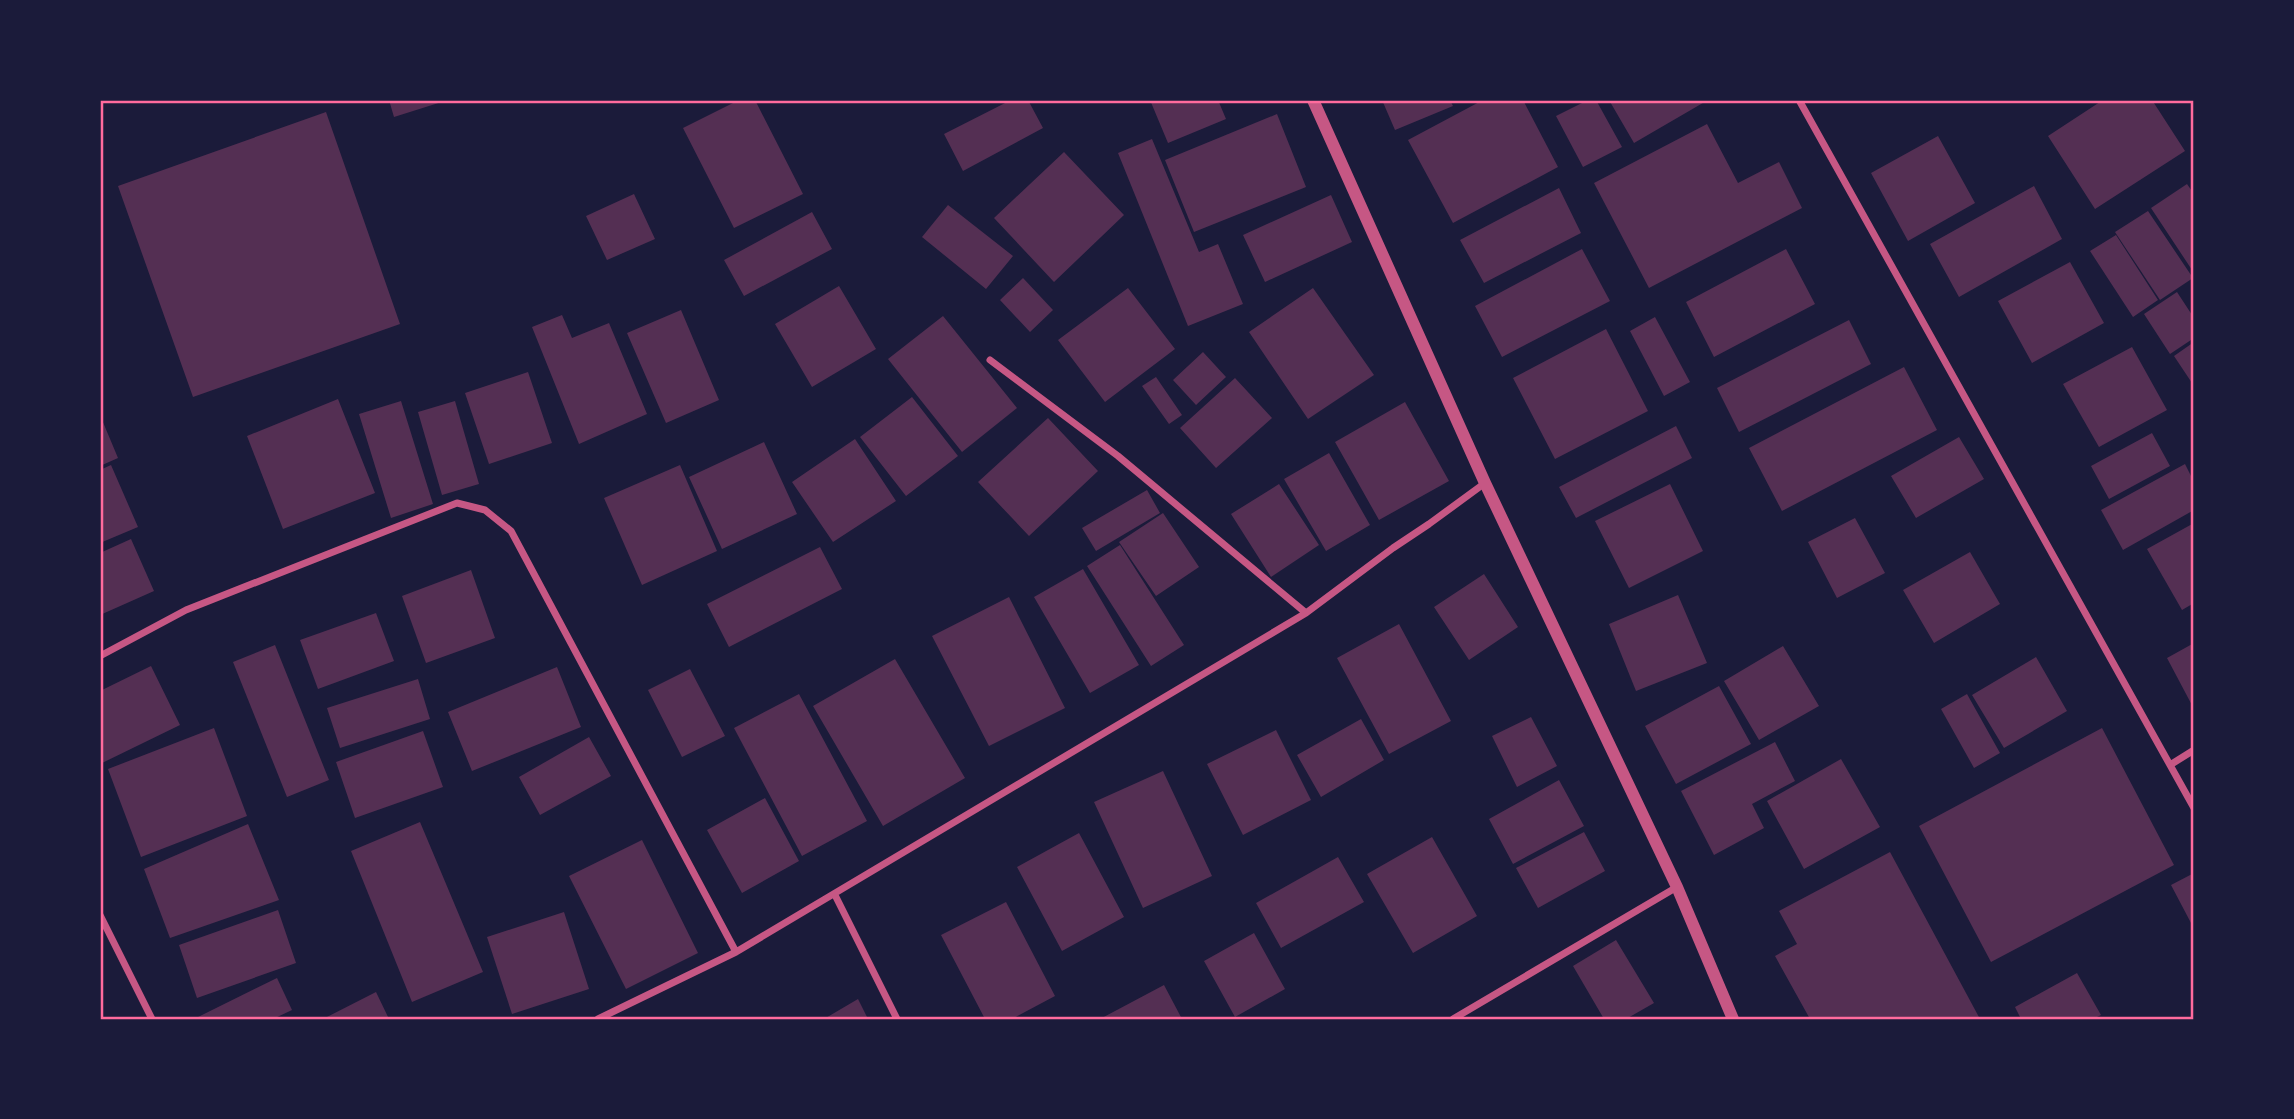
<svg xmlns="http://www.w3.org/2000/svg" width="2294" height="1119" font-family="'Crimson Pro',serif">
	<style>
		.building { fill: #542f53 }
		.lines { fill: none; stroke-linecap: round; stroke-linejoin: round }
		.minor { stroke: #c65784; stroke-width: 7 }
		.tertiary { stroke: #c65784; stroke-width: 12 }
		.neatline { fill: none; stroke: #ff6b9d; stroke-width: 2.5 }
	</style>
	<rect width="100%" height="100%" fill="#1b1b3a"/>
	<path class="building" d="M389,100h59l-54,17z
		M739,100h16l48,94 -69,34 -51,-100z
		M1011,100h17l15,28 -80,43 -19,-37z
		M1150,100h68l8,19 -58,24z
		M1382,100h68l3,6 -58,24z
		M1483,100h40l35,67 -105,56 -45,-83z
		M1588,100h8l26,47 -39,20 -27,-51z
		M1609,100h99l-74,43z
		M2103,100h49l33,51 -90,58 -47,-73z
		M326,112l74,212 -207,73 -75,-211z
		M1277,114l29,73 -112,45 -29,-72z
		M1707,124l31,59 41,-21 23,46 -153,80 -55,-105z
		M1938,136l37,67 -67,38 -37,-68z
		M1152,139l47,113 19,-8 25,60 -55,22 -70,-173z
		M1064,152l60,63 -70,67 -60,-64z
		M2187,184l7,10v79l-43,-65z
		M2034,186l28,53 -103,58 -29,-53z
		M1559,188l22,45 -97,50 -24,-43z
		M634,194l21,45 -48,21 -21,-44z
		M1331,195l21,47 -87,40 -22,-47z
		M948,205l65,51 -27,33 -64,-52z
		M2148,211l45,67 -33,22 -45,-68z
		M812,212l20,37 -88,47 -20,-36z
		M2116,235l42,65 -25,17 -43,-66z
		M1582,249l28,52 -108,56 -27,-51z
		M1786,249l29,55 -101,53 -28,-55z
		M2070,262l34,61 -72,40 -34,-62z
		M1023,278l30,32 -23,22 -30,-32z
		M839,286l37,63 -64,38 -37,-63z
		M1128,288l47,61 -70,53 -47,-62z
		M1313,288l61,87 -66,44 -59,-87z
		M2177,292l17,26v20l-24,16 -26,-40z
		M681,310l38,90 -53,23 -39,-90z
		M562,315l10,23 37,-15 38,91 -68,30 -47,-117z
		M943,316l74,92 -55,44 -74,-93z
		M1655,317l35,65 -26,14 -34,-65z
		M1849,320l22,44 -132,68 -22,-44z
		M1606,329l42,82 -93,48 -42,-81z
		M2194,342v44l-20,-30z
		M2132,347l35,63 -68,37 -36,-63z
		M1203,352l23,25 -30,28 -23,-25z
		M1904,367l33,63 -155,81 -33,-63z
		M528,372l24,71 -63,21 -24,-71z
		M1156,377l26,38 -13,9 -27,-38z
		M1235,378l37,40 -56,50 -36,-40z
		M912,397l46,59 -52,40 -46,-59z
		M338,399l37,94 -92,36 -36,-93z
		M401,401l32,103 -42,14 -32,-104z
		M455,401l24,83 -37,11 -24,-83z
		M1405,402l44,79 -70,39 -44,-78z
		M100,415l18,43 -18,8z
		M1048,418l50,53 -69,65 -51,-54z
		M1676,426l16,32 -116,60 -17,-31z
		M2152,433l18,33 -61,33 -18,-33z
		M1959,437l25,42 -68,39 -25,-42z
		M855,439l41,62 -63,41 -41,-60z
		M764,442l33,72 -75,35 -33,-72z
		M1329,453l41,72 -44,26 -42,-72z
		M2185,464l9,18v28l-71,40 -22,-40z
		M111,465l27,62 -38,16v-73z
		M680,465l37,86 -75,34 -38,-87z
		M1279,484l40,61 -48,32 -40,-63z
		M1670,484l33,67 -74,37 -34,-67z
		M1147,490l13,23 -64,38 -14,-23z
		M1163,513l36,54 -43,29 -37,-54z
		M1855,518l30,55 -48,25 -29,-56z
		M2194,523v80l-12,7 -35,-61z
		M131,539l23,52 -54,24v-62z
		M1120,545l64,100 -33,21 -64,-100z
		M820,547l22,42 -113,58 -22,-43z
		M1970,552l30,52 -66,39 -31,-53z
		M1083,569l56,96 -49,28 -56,-96z
		M471,570l24,68 -69,25 -24,-67z
		M1484,574l34,53 -49,33 -35,-53z
		M1678,595l29,68 -71,28 -27,-67z
		M1009,597l56,111 -76,38 -57,-110z
		M376,613l18,48 -76,28 -18,-49z
		M1399,624l52,97 -62,33 -52,-96z
		M2194,643v66l-27,-51z
		M275,645l54,135 -42,17 -54,-135z
		M1783,646l36,60 -60,34 -35,-59z
		M2036,657l31,54 -63,37 -32,-53z
		M895,659l70,119 -82,48 -70,-120z
		M151,666l29,59 -80,39v-73z
		M557,667l24,60 -109,44 -24,-59z
		M690,669l35,67 -43,21 -34,-67z
		M418,679l12,40 -90,29 -13,-40z
		M1719,686l32,58 -75,40 -31,-58z
		M799,694l68,127 -65,35 -68,-128z
		M1967,694l33,59 -26,15 -33,-59z
		M1531,717l26,49 -40,21 -25,-51z
		M1361,719l23,41 -63,37 -24,-42z
		M214,728l33,88 -106,41 -33,-88z
		M2102,728l72,137 -183,97 -72,-136z
		M1276,730l35,70 -68,35 -36,-71z
		M423,731l20,56 -88,31 -19,-56z
		M589,737l22,39 -71,39 -21,-38z
		M1775,742l20,39 -43,23 12,24 -50,27 -33,-64z
		M1841,759l39,68 -76,42 -37,-68z
		M1163,771l49,105 -69,32 -49,-106z
		M1559,780l25,46 -71,38 -24,-45z
		M765,798l34,63 -57,32 -35,-63z
		M420,822l63,150 -71,30 -61,-151z
		M248,824l31,76 -109,38 -26,-69z
		M1584,832l21,39 -67,37 -22,-40z
		M1079,833l45,84 -62,34 -45,-84z
		M1432,837l45,79 -64,37 -46,-79z
		M642,840l56,113 -72,36 -57,-113z
		M1890,852l90,167h-170l-35,-63 22,-12 -18,-33z
		M1338,857l26,45 -83,46 -25,-45z
		M2194,873v48l-3,2 -20,-38z
		M1006,902l49,94 -43,23h-27l-44,-84z
		M278,910l18,53 -99,35 -18,-53z
		M564,912l25,77 -77,25 -25,-77z
		M1254,933l31,56 -50,28 -31,-56z
		M1616,940l38,63 -28,16h-22l-31,-53z
		M2077,973l24,42 -8,4h-72l-6,-12z
		M277,978l15,32 -19,9h-74l-1,-2z
		M1164,985l18,34h-82z
		M376,992l13,27h-66z
		M858,999l10,20h-44z"/>
	<g class="lines">
		<path class="minor" d="M1799,100l395,708
			M990,360l128,96 188,157
			M100,656l86,-46 271,-107 28,7 26,21 225,421
			M2170,765l24,-15
			M835,895l62,124
			M100,915l52,104
			M598,1019l138,-67 570,-339 87,-65 36,-24 56,-41
			M1453,1019l224,-132"/>
		<path class="tertiary" d="M1313,100l172,383 192,404 56,132"/>
	</g>
	<rect width="2294" height="1119" fill="none" stroke="#1b1b3a" stroke-width="203"/>
	<rect x="102" y="102" width="2090" height="916" class="neatline"/>
</svg>
